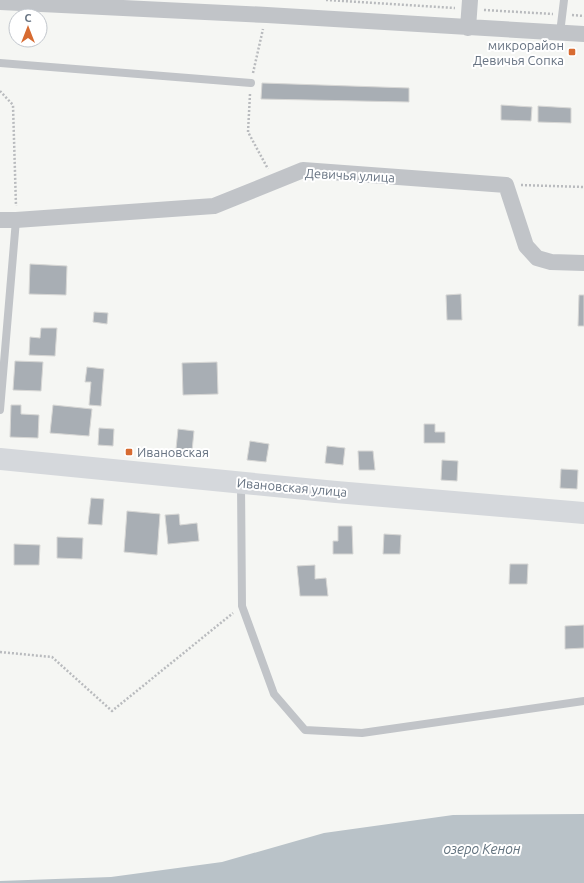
<svg xmlns="http://www.w3.org/2000/svg" width="584" height="883" font-family="Ubuntu,sans-serif">
	<style>
		.water { fill: #b9c2c8 }
		.building { fill: #a8aeb4; stroke: #d7d7d5 }
		.lines { fill: none; stroke-linecap: round; stroke-linejoin: round }
		.path { stroke: #b9bbbe; stroke-width: 2.5; stroke-dasharray: 2 2; stroke-linecap: butt }
		.lane { stroke: #c1c4c8; stroke-width: 8 }
		.street { stroke: #c1c4c8; stroke-width: 16 }
		.secondary { stroke: #d5d8dc; stroke-width: 22 }
		.poi-dot { fill: #d76b31; stroke: #fff; stroke-width: 1.5 }
		.labels { text-anchor: middle; stroke-width: 4; stroke-linejoin: round; paint-order: stroke }
		.poi-label { font-size: 13px; fill: #677382; stroke: #fff; text-anchor: end }
		.street-label { font-size: 13px; fill: #677382; stroke: #fff }
		.water-label { font-size: 14px; font-style: italic; fill: #63737f; stroke: #fff }
	</style>
	<rect width="100%" height="100%" fill="#f5f6f3"/>
	<path class="water" d="M584,814v69h-584v-2l111,-4 111,-15 102,-29 129,-18z"/>
	<path class="building" d="M262,83l147,5v14l-148,-3z
		M501,105l31,2 -1,14 -30,-1z
		M538,106l33,2v15l-33,-1z
		M30,264l37,2 -1,29 -37,-1z
		M461,294l1,26h-15l-1,-25z
		M579,295h5v31h-6z
		M94,312l14,1 -1,11 -14,-2z
		M41,328h16l-2,28 -26,-1 1,-18 10,1z
		M15,361l28,1 -2,29 -28,-1z
		M217,362l1,32 -35,1 -1,-32z
		M87,367l17,2 -3,37 -12,-1 2,-23h-6z
		M11,405h10v9l18,1 -1,23 -28,-1z
		M53,405l39,4 -3,27 -39,-3z
		M424,424h11v8h10v11h-21z
		M99,428l15,1 -1,17 -15,-1z
		M178,429l16,2 -2,20 -16,-2z
		M250,441l19,3 -3,18 -19,-2z
		M327,446l18,2 -2,17 -18,-2z
		M358,451h15l2,19h-16z
		M442,460l16,1 -1,20 -16,-1z
		M561,469l17,1 -1,19 -17,-1z
		M91,498l13,1 -2,26 -14,-1z
		M127,511l33,3 -3,41 -33,-3z
		M179,514l1,11 17,-2 2,18 -31,3 -3,-29z
		M338,526h14l1,28h-20v-13h5z
		M384,534l17,1 -1,19h-17z
		M57,537l26,1 -1,21 -25,-1z
		M14,544l26,1 -1,20h-25z
		M510,564h18l-1,20h-18z
		M315,565v14l11,-1 2,18h-28l-3,-30z
		M584,625v23l-19,1v-23z"/>
	<g class="lines">
		<path class="path" d="M326,0l129,8
			M484,10l69,4
			M572,15l12,1
			M253,73l10,-44
			M0,91l13,14 3,101
			M250,94l-2,38 20,37
			M521,185l63,2
			M0,652l52,5 60,54 121,-98"/>
		<path class="lane" d="M560,33l4,-33
			M0,63l251,20
			M0,410l16,-190
			M241,483l1,123 32,88 31,36 57,3 222,-32"/>
		<path class="street" d="M0,2l267,13 317,19
			M468,28l2,-28
			M0,220h16l198,-14 89,-36 203,15 20,61 11,12 14,4 33,1"/>
		<path class="secondary" d="M0,459l336,33 248,21"/>
	</g>
	<g class="poi-dot">
		<rect x="568" y="48" width="8" height="8" rx="2"/>
		<rect x="125" y="448" width="8" height="8" rx="2"/>
	</g>
	<g class="labels">
		<g class="poi-label">
			<text x="564" y="50">микрорайон<tspan x="564" dy="15">Девичья Сопка</tspan></text>
			<text x="137" y="457" text-anchor="start">Ивановская</text>
		</g>
		<g class="street-label">
			<text transform="translate(350 175) rotate(3)" y="5">Девичья улица</text>
			<text transform="translate(292 487) rotate(5)" y="5">Ивановская улица</text>
		</g>
		<g class="water-label">
			<text x="482" y="854">озеро Кенон</text>
		</g>
	</g>
	<g transform="translate(28 28)"><circle r="19" fill="#ffffff" stroke="#c2c7cd"/>
	<path d="M0-3L7 15L0 10L-7 15Z" fill="#d76b31"/>
	<text y="-6" font-size="11" font-weight="bold" text-anchor="middle" fill="#677382">С</text>
	</g>
</svg>
